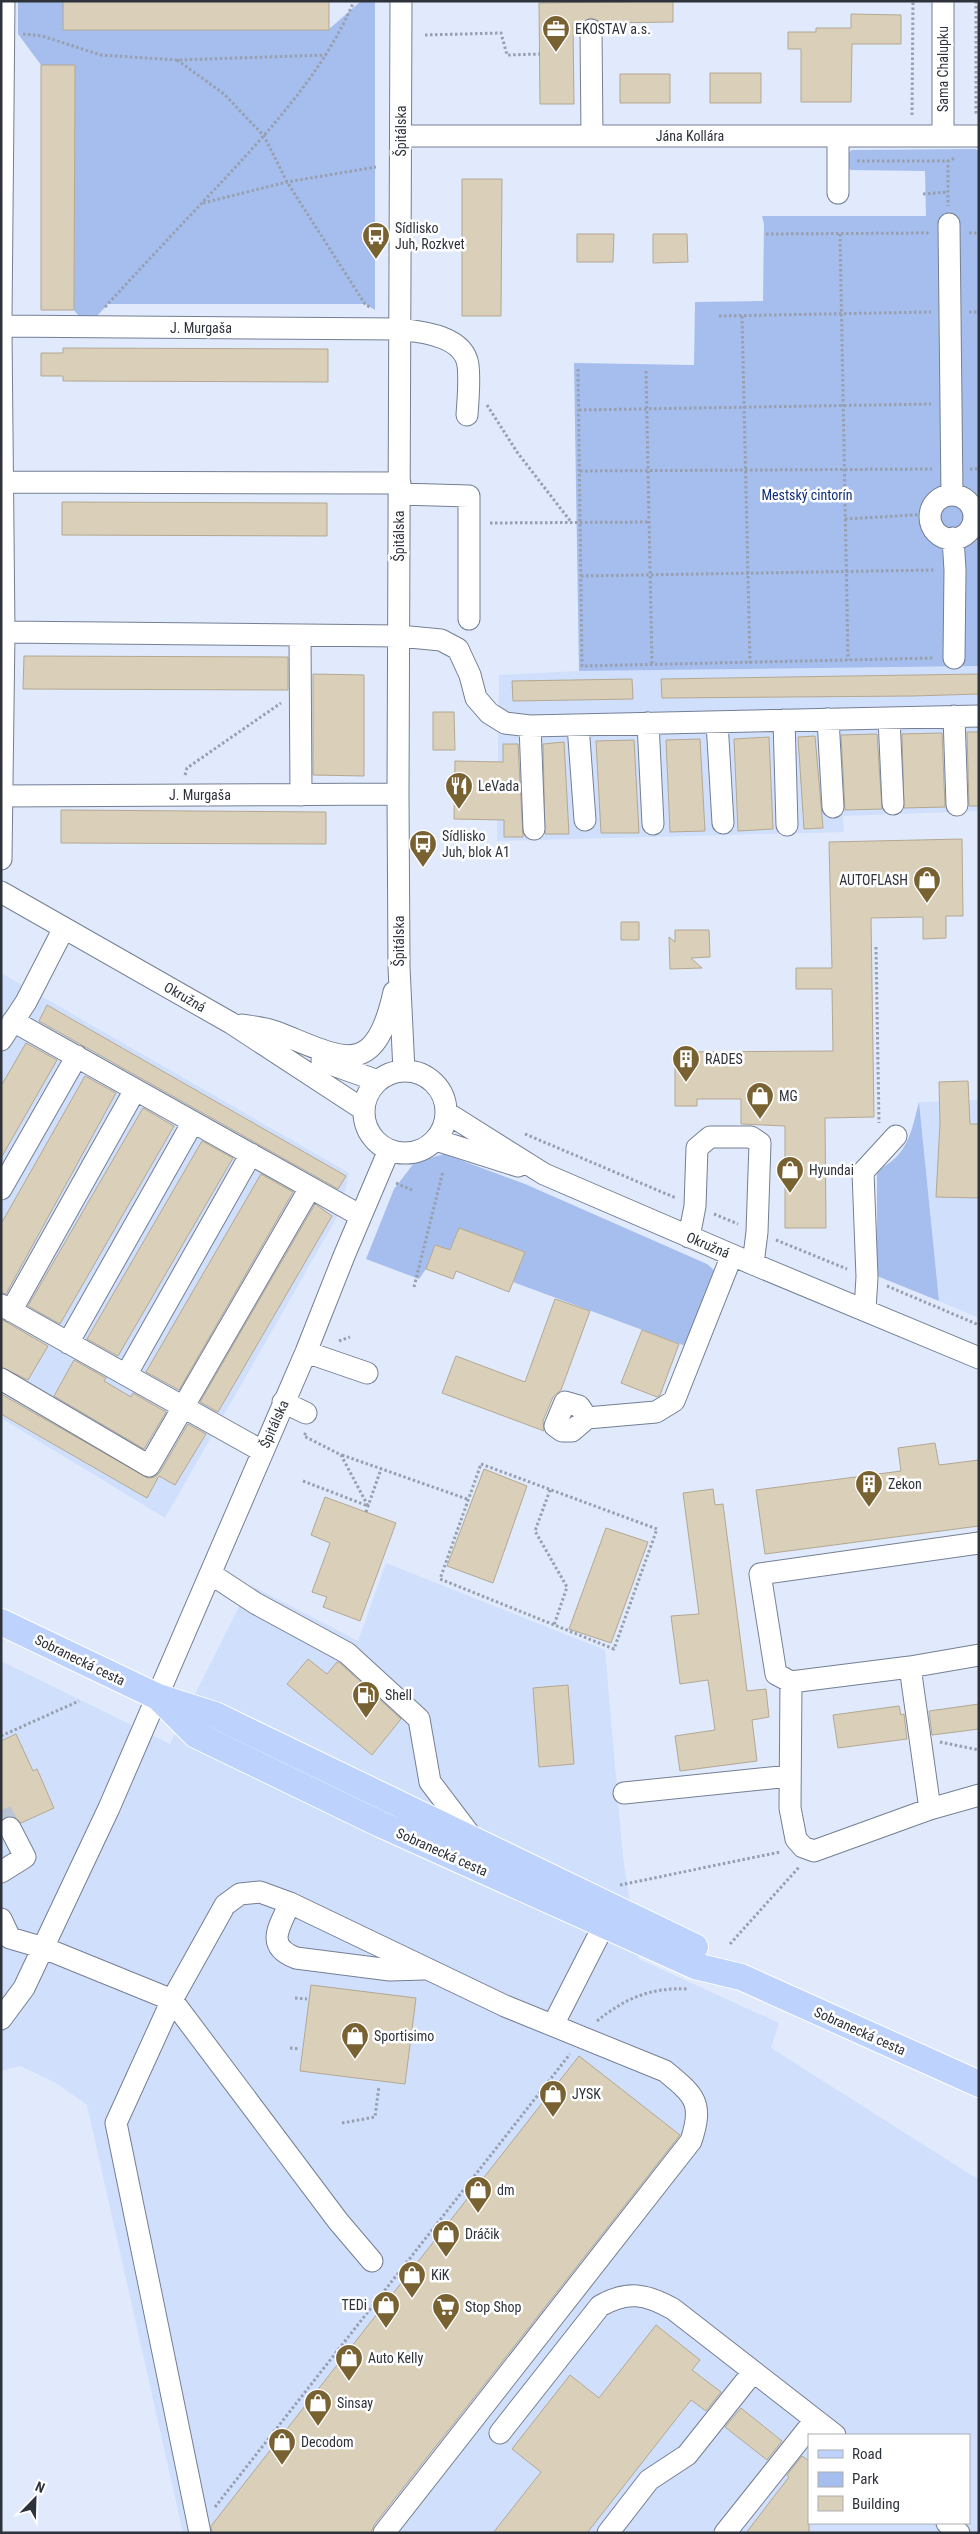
<svg xmlns="http://www.w3.org/2000/svg" width="980" height="2534" font-family="'Roboto Condensed',sans-serif">
	<style>
		.built { fill: #d0dffc; fill-rule: evenodd }
		.green { fill: #a6beed }
		.building { fill: #dacfb8; stroke: #b3a892 }
		.lines { fill: none; stroke-linecap: round; stroke-linejoin: round }
		.minor-tunnel { stroke: #bcc5d5; stroke-width: 21; stroke-dasharray: 21 11; stroke-linecap: butt }
		.minor-casing { stroke: #747f93; stroke-width: 23 }
		.major-casing { stroke: #fff; stroke-width: 28 }
		.path { stroke: #989fae; stroke-width: 3; stroke-dasharray: 2.5 2.5; stroke-linecap: butt }
		.minor { stroke: #fff; stroke-width: 21 }
		.major { stroke: #bdd3fe; stroke-width: 26 }
		.labels { text-anchor: middle; stroke-width: 5; stroke-linejoin: round; paint-order: stroke }
		.poi-label { font-size: 14px; fill: #2e323b; stroke: #fff; text-anchor: start }
		.street-label { font-size: 14px; fill: #2e323b; stroke: #fff }
		.park-label { font-size: 14px; fill: #0e2e7d; stroke: #fff }
	</style>
	<rect width="100%" height="100%" fill="#e0eafc"/>
	<path class="built" d="M979,666v145l-136,5 1,16 -347,9 2,-166 80,-4z
		M1,973l348,200 -8,37 -176,308 -164,-100z
		M979,1100v218l-40,-17 -20,-199z
		M386,1563l219,87 18,207 16,102 140,64 -8,25 208,132v353h-796l-96,-428 -31,-22 -36,-17 -19,5v-410l169,83 80,-159 108,56zM809,2435h160v88h-160z"/>
	<path class="green" d="M18,1h45v29h265l33,-29h14v309l-10,-6h-257l-21,23 -13,-17 1,-245h-34l-23,-31z
		M975,149l4,2v515l-400,5 -5,-308 120,2 1,-63 68,-1 1,-77 -2,-8h164l-1,-45 -74,-1 -13,-10 14,-10z
		M919,1102l20,199 -62,-25v-102c6,-9 15,-11 21,-19 13,-14 16,-35 21,-53z
		M444,1154l81,30 182,80 8,7 -23,75 -9,-1 -170,-63 11,-30 -65,-24 -9,22 -15,-5 -9,24 -7,10 -53,-20 28,-70 20,-26z"/>
	<path class="building" d="M63,1h266v29h-266z
		M673,1v21l-72,1 -10,-5 -10,5h-8l1,81h-34l-1,-101z
		M851,14l50,1v29h-49l-1,58h-50v-53h-13v-17h28v-4h35z
		M41,65h34l-1,245h-33z
		M710,73h51v30h-51z
		M620,74h50v29h-50z
		M462,179h40l-1,137h-39z
		M577,234h37l-1,28h-36z
		M653,234h34l1,28 -35,1z
		M63,348l265,1v33l-265,-1v-5h-22v-23h22z
		M62,502l265,1v33l-265,-1z
		M24,656l264,1v33l-265,-1z
		M313,674l51,1v101l-51,-1z
		M979,674v20l-66,2 -251,2 -1,-19z
		M632,679l1,20 -120,2 -1,-20z
		M433,712h21l1,38h-22z
		M967,732h12v74h-10z
		M942,733l3,74 -41,1 -2,-74z
		M877,734l5,75 -37,1 -4,-75z
		M815,736l8,92 -19,1 -6,-92z
		M769,737l4,92 -35,2 -4,-92z
		M700,739l5,92 -35,1 -4,-92z
		M634,740l5,93h-38l-5,-92z
		M564,742l5,92h-24l-2,-90z
		M503,744h15l5,93h-19v-17l-50,-1 1,-58 48,1z
		M61,810l265,2v32l-265,-1z
		M962,839l1,77h-17v22l-23,1v-22l-52,1 3,199 -49,1 1,110h-41v-102l-44,-2v-25h-44v7h-22v-54l158,-1 -1,-62h-36v-21h36l-3,-126z
		M621,922h18v18h-18z
		M675,930h34l1,27 -19,1 11,10 -32,1 -1,-32 6,5z
		M47,1005l299,171 -8,13 -299,-168z
		M26,1043l31,17 -56,98v-72z
		M85,1076l31,17 -110,201 -5,-1v-69z
		M968,1081l2,43h9v74l-43,-1 4,-74 -1,-41z
		M143,1108l31,18 -114,198 -32,-18z
		M202,1141l31,17 -115,198 -31,-17z
		M261,1174l32,18 -114,198 -33,-18z
		M315,1204l17,12 -114,196 -18,-10z
		M459,1228l66,24 -16,40 -53,-21 -3,8 -27,-10 9,-24 15,5z
		M555,1299l35,12 -29,79 -8,7 -10,24 1,10 -102,-38 14,-37 69,26z
		M1,1319l47,27 -20,34 -27,-13z
		M642,1330l37,14 -19,51 -3,2 -36,-14z
		M74,1360l32,18 -2,3 27,16 2,-4 33,19 -22,37 -90,-53z
		M1,1394l147,84 7,-1 5,-5 28,-48 18,10 -31,51 -16,-9 -12,22 -146,-84z
		M935,1443l4,22 40,-5v66l-214,28 -9,-64 145,-19 -3,-23z
		M484,1469l43,17 -34,97 -46,-17z
		M713,1489l2,16 8,-1 24,187 19,-2 3,28 -17,3 5,41 -77,10 -5,-35 40,-6 -7,-50 -28,4 -9,-68 28,-2 -16,-121z
		M325,1497l71,26 -36,98 -37,-14 4,-10 -15,-5 18,-49 -19,-8z
		M606,1528l42,14 -37,101 -42,-14z
		M308,1659l19,15 10,-12 3,1 61,56 -29,36 -85,-71z
		M568,1685l6,79 -35,3 -6,-79z
		M979,1704v25l-47,6 -3,-24z
		M899,1706l2,9 3,-1 3,25 -69,9 -5,-33z
		M16,1734l17,37 4,-2 17,39 -33,15 -10,-7 -10,4v-79z
		M311,1985l105,13 -11,86 -105,-13z
		M579,2056l101,79 -306,390 -3,8h-159l-1,-7z
		M656,2325l44,35 -8,10 29,22 -15,19 -15,-11 -104,133h-94l48,-61 -29,-23 58,-74 29,23z
		M741,2408l41,33 -15,19 -42,-33z
		M802,2456l7,5v72h-63l43,-56 -2,-2z"/>
	<g class="lines">
		<path class="minor-tunnel" d="M1,1811l9,17"/>
		<defs>
			<path id="minor" d="M401,1l-3,793 1,173 5,104
				M943,1v135
				M591,30l1,106
				M401,136h578
				M838,136v57
				M949,224l3,271
				M1,319l3,-318
				M1,326l399,3c23,3 64,7 68,36 2,16 0,34 -1,50
				M1,332l3,300 -3,227
				M3,482l397,1
				M400,494l69,2v123
				M930 517a22 22 0 1 1 44 0a22 22 0 1 1-44 0Z
				M953,538l2,32 -1,88
				M4,632l395,4 42,4 17,9 12,26 6,23 13,15 16,10 25,3 449,-10
				M300,635l1,160
				M954,716l3,89
				M889,718l4,86
				M828,719l5,88
				M784,720l3,105
				M717,722l6,101
				M648,723l5,101
				M578,725l7,95
				M530,726l4,103
				M1,796l397,-2
				M1,892l230,131 133,87
				M13,1021l348,195
				M242,1025c11,2 24,3 34,7 65,25 98,51 118,-40
				M1,1040l25,-38 38,-74
				M322,1061l56,20
				M364 1112a41 41 0 1 1 82 0a41 41 0 1 1-82 0Z
				M447,1113l97,61 209,90 226,94
				M436,1140l82,26
				M1,1189l76,-133
				M689,1237l6,-31 2,-58 13,-11h41l9,6 -3,89 -4,32
				M1,1305l261,146
				M865,1310l2,-33 -4,-105 33,-36
				M11,1311l124,-221
				M68,1343l125,-221
				M306,1352l61,21
				M126,1375l125,-221
				M1,1379l148,87 161,-278
				M283,1402l23,11
				M587,1418l-8,-12 -14,-4 -10,24 7,5h10l15,-13 69,-6 18,-11 58,-146
				M979,1543l-219,31 16,100 15,8 -1,126 6,31 7,8 11,4 116,-42 49,-14
				M211,1574l44,29 92,50 72,66 11,63 44,58
				M910,1667l20,142
				M791,1682l119,-15 69,-12
				M624,1793l166,-17
				M1,1872l24,-15 -15,-29
				M290,1903c-10,23 -26,43 6,55l94,12 34,-1
				M1,1919l9,19 34,10 128,52 166,221 34,40
				M1,2019l23,-31 85,-180 197,-456 38,-96 45,-106
				M553,2025l51,-100
				M500,2433l100,-127c28,-16 46,-12 73,3l162,126
				M947,2523l12,10
				M200,2533l-84,-410 56,-123 53,-95 15,-11 20,-2 30,11 215,103 160,65c29,24 39,31 26,70l-307,392
				M608,2533l41,-53 38,-25 66,-83
				M725,2533l90,-113"/>
			<path id="major" d="M1,1622l157,75 57,18 480,232
				M158,1697l38,38 184,89 315,142 46,11 238,107"/>
		</defs>
		<use href="#minor" class="minor-casing"/>
		<use href="#major" class="major-casing"/>
		<path class="path" d="M976,1v115
			M23,34l19,2 59,19 76,5 149,-5
			M425,35l76,-2 6,22 33,-1
			M177,60l47,34 40,42 23,46 78,122 6,4
			M912,115l1,-114
			M948,160v46
			M857,161h91l7,-3
			M923,194l25,-2
			M203,203l84,-21 89,-15
			M969,233h10
			M766,234l165,-1
			M840,234l8,426
			M105,307c37,-40 74,-80 112,-120 52,-56 107,-115 137,-186
			M969,312h10
			M719,316l212,-4
			M742,316l8,347
			M578,369l4,297 352,-8
			M646,371l6,294
			M487,405l30,47 54,70
			M579,410l352,-6
			M970,469h9
			M580,471l352,-2
			M974,514h5
			M845,519l85,-5
			M490,523l160,-1
			M581,576l355,-6
			M185,775l2,-7 94,-65
			M876,947l3,176
			M525,1134l151,64
			M396,1183l16,7
			M714,1214l24,10
			M776,1240l71,29
			M887,1286l92,39
			M414,1287l29,-116
			M339,1341l11,-4
			M342,1455l125,44
			M481,1464l176,65 -43,120 -174,-70z
			M303,1481l65,25 -27,-51 -37,-19 2,-4
			M550,1490l-15,41 32,56 -13,38
			M366,1512l15,-43
			M1,1736l78,-35
			M940,1742l39,8
			M620,1885l160,-33
			M730,1944l70,-78
			M295,1998l12,1
			M597,2021c27,-22 54,-34 90,-32
			M290,2048l10,1
			M342,2123l33,-6 4,-31
			M215,2507l355,-453"/>
		<use href="#minor" class="minor"/>
		<use href="#major" class="major"/>
	</g>
	<defs>
		<symbol id="office-pin" viewBox="-11 -11 22 30"><path d="M0 17L-7.5 6A9.5 9.5 0 1 1 7.5 6Z" fill="#796232" stroke="#fff"/><path d="M-6-3h4V-5.5h4V-3h4V5H-6ZM-1-4.5V-3h2v-1.5ZM-6 0V1H6V0Z" fill="#fff"/></symbol>
		<symbol id="bus-pin" viewBox="-11 -11 22 30"><path d="M0 17L-7.5 6A9.5 9.5 0 1 1 7.5 6Z" fill="#796232" stroke="#fff"/><path d="M-5-6H5V4H4V6H2V4H-2V6H-4V4H-5ZM-3.5-4V0h7V-4ZM-3.5 1.2v1.5H-2V1.2ZM2 1.2v1.5H3.5V1.2Z" fill="#fff"/></symbol>
		<symbol id="restaurant-pin" viewBox="-11 -11 22 30"><path d="M0 17L-7.5 6A9.5 9.5 0 1 1 7.5 6Z" fill="#796232" stroke="#fff"/><path d="M-5-6h1v4h1v-4h1v4h1v-4h1v5L-1.5 .5V6h-2V.5L-5-1ZM5-6V6H3V1.5H1.5Q1.5-4 5-6Z" fill="#fff"/></symbol>
		<symbol id="shop-pin" viewBox="-11 -11 22 30"><path d="M0 17L-7.5 6A9.5 9.5 0 1 1 7.5 6Z" fill="#796232" stroke="#fff"/><path d="M-5-2.5h2.3a2.7 3.5 0 0 1 5.4 0H5L5.5 6h-11ZM-1.5-2.5h3a1.5 2.3 0 0 0-3 0Z" fill="#fff"/></symbol>
		<symbol id="building-pin" viewBox="-11 -11 22 30"><path d="M0 17L-7.5 6A9.5 9.5 0 1 1 7.5 6Z" fill="#796232" stroke="#fff"/><path d="M-4-6H4V6H1V3H-1V6H-4ZM-2.5-4.3h1.7v1.8h-1.7ZM.8-4.3h1.7v1.8H.8ZM-2.5-1h1.7V.8h-1.7ZM.8-1h1.7V.8H.8Z" fill="#fff"/></symbol>
		<symbol id="fuel-pin" viewBox="-11 -11 22 30"><path d="M0 17L-7.5 6A9.5 9.5 0 1 1 7.5 6Z" fill="#796232" stroke="#fff"/><path d="M-5.5-6h7V0h2V4h1.3V-2.5L3-4.5l.8-.8L6-3V5H2.5V1h-1V6h-7ZM-4.2-4.7v3.2H.2V-4.7Z" fill="#fff"/></symbol>
		<symbol id="supermarket-pin" viewBox="-11 -11 22 30"><path d="M0 17L-7.5 6A9.5 9.5 0 1 1 7.5 6Z" fill="#796232" stroke="#fff"/><path d="M-6-5.5h2.5l.6 2H6L4.5 2H-2.5L-4.4-4H-6ZM-1.5 3.2a1.3 1.3 0 1 0 .1 0ZM3 3.2a1.3 1.3 0 1 0 .1 0Z" fill="#fff"/></symbol>
	</defs>
	<g fill-rule="evenodd">
		<use href="#office-pin" x="540" y="13" width="32" height="43"/>
		<use href="#bus-pin" x="360" y="220" width="32" height="43"/>
		<use href="#restaurant-pin" x="443" y="770" width="32" height="43"/>
		<use href="#bus-pin" x="407" y="828" width="32" height="43"/>
		<use href="#shop-pin" x="911" y="864" width="32" height="43"/>
		<use href="#building-pin" x="670" y="1043" width="32" height="43"/>
		<use href="#shop-pin" x="744" y="1080" width="32" height="43"/>
		<use href="#shop-pin" x="774" y="1154" width="32" height="43"/>
		<use href="#building-pin" x="853" y="1468" width="32" height="43"/>
		<use href="#fuel-pin" x="350" y="1679" width="32" height="43"/>
		<use href="#shop-pin" x="339" y="2020" width="32" height="43"/>
		<use href="#shop-pin" x="537" y="2078" width="32" height="43"/>
		<use href="#shop-pin" x="462" y="2174" width="32" height="43"/>
		<use href="#shop-pin" x="430" y="2218" width="32" height="43"/>
		<use href="#shop-pin" x="396" y="2259" width="32" height="43"/>
		<use href="#shop-pin" x="370" y="2289" width="32" height="43"/>
		<use href="#supermarket-pin" x="430" y="2291" width="32" height="43"/>
		<use href="#shop-pin" x="333" y="2342" width="32" height="43"/>
		<use href="#shop-pin" x="302" y="2387" width="32" height="43"/>
		<use href="#shop-pin" x="266" y="2426" width="32" height="43"/>
	</g>
	<g class="labels">
		<g class="poi-label">
			<text x="575" y="34">EKOSTAV a.s.</text>
			<text x="395" y="233">Sídlisko<tspan x="395" dy="16">Juh, Rozkvet</tspan></text>
			<text x="478" y="791">LeVada</text>
			<text x="442" y="841">Sídlisko<tspan x="442" dy="16">Juh, blok A1</tspan></text>
			<text x="908" y="885" text-anchor="end">AUTOFLASH</text>
			<text x="705" y="1064">RADES</text>
			<text x="779" y="1101">MG</text>
			<text x="809" y="1175">Hyundai</text>
			<text x="888" y="1489">Zekon</text>
			<text x="385" y="1700">Shell</text>
			<text x="374" y="2041">Sportisimo</text>
			<text x="572" y="2099">JYSK</text>
			<text x="497" y="2195">dm</text>
			<text x="465" y="2239">Dráčik</text>
			<text x="431" y="2280">KiK</text>
			<text x="367" y="2310" text-anchor="end">TEDi</text>
			<text x="465" y="2312">Stop Shop</text>
			<text x="368" y="2363">Auto Kelly</text>
			<text x="337" y="2408">Sinsay</text>
			<text x="301" y="2447">Decodom</text>
		</g>
		<g class="street-label">
			<text transform="translate(943 69) rotate(-90)" y="5">Sama Chalupku</text>
			<text transform="translate(401 131) rotate(-90)" y="5">Špitálska</text>
			<text x="690" y="141">Jána Kollára</text>
			<text x="201" y="333">J. Murgaša</text>
			<text transform="translate(399 536) rotate(-90)" y="5">Špitálska</text>
			<text x="200" y="800">J. Murgaša</text>
			<text transform="translate(399 941) rotate(-90)" y="5">Špitálska</text>
			<text transform="translate(185 997) rotate(30)" y="5">Okružná</text>
			<text transform="translate(708 1245) rotate(23)" y="5">Okružná</text>
			<text transform="translate(274 1424) rotate(-66)" y="5">Špitálska</text>
			<text transform="translate(80 1660) rotate(26)" y="5">Sobranecká cesta</text>
			<text transform="translate(442 1852) rotate(24)" y="5">Sobranecká cesta</text>
			<text transform="translate(860 2031) rotate(24)" y="5">Sobranecká cesta</text>
		</g>
		<g class="park-label">
			<text x="807" y="500">Mestský cintorín</text>
		</g>
	</g>
	<rect width="980" height="2534" fill="none" stroke="#2e323b" stroke-width="5"/>
	<rect x="808" y="2434" width="162" height="90" fill="#ffffff" stroke="#abadb1"/>
	<rect x="818" y="2450" width="25" height="8" fill="#bdd3fe" stroke="#abadb1"/>
	<text x="852" y="2459" font-size="15" fill="#2e323b">Road</text>
	<rect x="818" y="2472" width="25" height="15" fill="#a6beed" stroke="#abadb1"/>
	<text x="852" y="2484" font-size="15" fill="#2e323b">Park</text>
	<rect x="818" y="2496" width="25" height="15" fill="#dacfb8" stroke="#abadb1"/>
	<text x="852" y="2509" font-size="15" fill="#2e323b">Building</text>
	<g transform="translate(35 2499) rotate(23)" stroke="#ffffff" stroke-width="4" paint-order="stroke">
	<path d="M0-4L9 19L0 12L-9 19Z" fill="#2e323b"/>
	<text y="-8" font-size="14" font-weight="bold" text-anchor="middle" fill="#2e323b">N</text>
	</g>
</svg>
